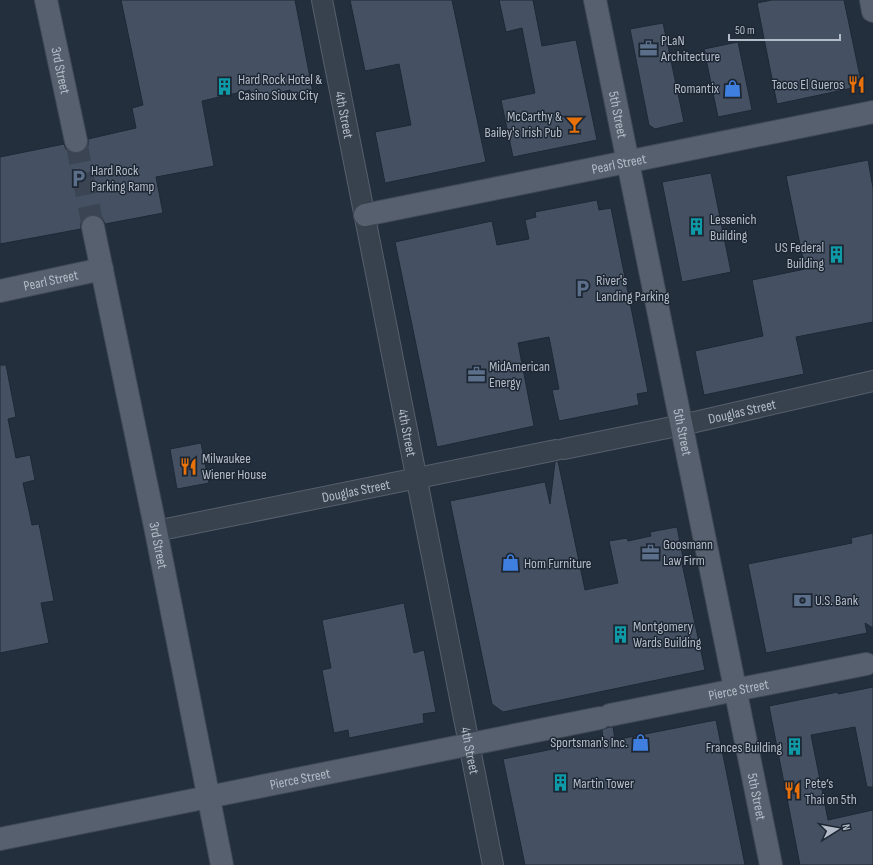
<svg xmlns="http://www.w3.org/2000/svg" width="873" height="865" font-family="'Sofia Sans Condensed',sans-serif">
	<style>
		.building { fill: #455162; stroke: #1f2835 }
		.lines { fill: none; stroke-linecap: round; stroke-linejoin: round }
		.major-tunnel { stroke: #3a4453; stroke-width: 22; stroke-dasharray: 22 11; stroke-linecap: butt }
		.minor-casing { stroke: #565f6c; stroke-width: 22 }
		.major-casing { stroke: #414a57; stroke-width: 24 }
		.minor { stroke: #38414e; stroke-width: 20 }
		.major { stroke: #56606e; stroke-width: 22 }
		.labels { text-anchor: middle; stroke-width: 3; stroke-linejoin: round; paint-order: stroke }
		.poi-label { font-size: 14px; fill: #b4bcc9; stroke: #1d2633; text-anchor: start }
		.street-label { font-size: 14px; fill: #b4bcc9; stroke: #1d2633 }
	</style>
	<rect width="100%" height="100%" fill="#242f3e"/>
	<path class="building" d="M121,0h174l18,93 -21,4 -2,-7 -38,9 -2,-9 -48,11 12,65 -58,11 7,36 -58,11 -3,-6 -5,-3h-6l-7,3 -3,5v6l-81,15v-87l64,-13 2,5 6,4h7l6,-3 3,-5v-6l48,-11 -4,-20 11,-3z
		M350,0h102l34,162 -101,21 -10,-51 36,-7 -12,-61 -34,7z
		M499,0h34l9,46 34,-6 21,100 -84,17 -12,-57 34,-7 -13,-65 -16,4z
		M772,0h72l18,86 -85,18 -20,-101z
		M663,23l21,99 -29,7 -6,-4 -19,-96z
		M738,42l14,68 -34,7 -14,-68z
		M868,160l5,28v134l-77,15 8,37 -100,21 -9,-44 68,-15 -11,-56 53,-11 -19,-93z
		M711,173l20,99 -49,10 -20,-100z
		M597,200l2,10 12,-2 37,184 -11,2 2,11 -80,16 -7,-31 7,-1 -10,-52 -31,6 16,83 -97,21 -42,-205 97,-21 5,24 32,-6 -4,-19 11,-3 -1,-5z
		M0,365h6l10,52 -8,2 8,39 14,-3 5,25 -12,3 9,42 7,-1 15,77 -13,2 8,40 -49,10z
		M201,443l8,40 -32,6 -7,-40z
		M558,461l27,129 33,-7 -9,-42 18,-3 1,3 23,-5 -1,-4 27,-5 6,31 -2,1 24,111 -202,42 -11,-8 -42,-203 95,-19 5,22 5,-42z
		M873,533v95l-8,-5 2,10 -101,20 -18,-89 104,-21 -1,-5z
		M404,603l10,50 10,-3 12,62 -13,2 1,9 -75,15 -1,-8 -14,3 -12,-63 9,-2 -9,-48z
		M873,687v100h-6l-12,-60 -44,8 17,85 45,-10v55h-73l-31,-159 69,-14v2z
		M716,720l29,145h-220l-22,-106 100,-20 -1,-9 7,-3h4l2,13z"/>
	<g class="lines">
		<path class="major-tunnel" d="M76,141l17,86"/>
		<defs>
			<g id="minor">
				<path id="s1" d="M322,0l171,865"/>
				<path id="s2" d="M564,449l118,-24 191,-44"/>
				<path id="s3" d="M156,531l400,-81"/>
			</g>
			<g id="major">
				<path id="s4" d="M46,0l30,141"/>
				<path id="s5" d="M595,0l176,865"/>
				<path d="M871,0l2,11"/>
				<path id="s6" d="M365,215l508,-103"/>
				<path id="s7" d="M93,227l63,304 66,334"/>
				<path id="s8" d="M0,291l102,-22"/>
				<path id="s9" d="M610,715l256,-51"/>
				<path id="s10" d="M0,839l600,-121"/>
			</g>
		</defs>
		<use href="#minor" class="minor-casing"/>
		<use href="#major" class="major-casing"/>
		<use href="#minor" class="minor"/>
		<use href="#major" class="major"/>
	</g>
	<defs>
		<symbol id="office-bare" viewBox="-9 -9 18 18"><path d="M-6-3h4V-5.5h4V-3h4V5H-6ZM-1-4.5V-3h2v-1.5ZM-6 0V1H6V0Z" fill="#5c6f8a" stroke="#1d2633" stroke-width="2.5" paint-order="stroke"/></symbol>
		<symbol id="restaurant-bare" viewBox="-9 -9 18 18"><path d="M-5-6h1v4h1v-4h1v4h1v-4h1v5L-1.5 .5V6h-2V.5L-5-1ZM5-6V6H3V1.5H1.5Q1.5-4 5-6Z" fill="#e8710a" stroke="#1d2633" stroke-width="2.5" paint-order="stroke"/></symbol>
		<symbol id="building-bare" viewBox="-9 -9 18 18"><path d="M-4-6H4V6H1V3H-1V6H-4ZM-2.5-4.3h1.7v1.8h-1.7ZM.8-4.3h1.7v1.8H.8ZM-2.5-1h1.7V.8h-1.7ZM.8-1h1.7V.8H.8Z" fill="#0f9aa8" stroke="#1d2633" stroke-width="2.5" paint-order="stroke"/></symbol>
		<symbol id="shop-bare" viewBox="-9 -9 18 18"><path d="M-5-2.5h2.3a2.7 3.5 0 0 1 5.4 0H5L5.5 6h-11ZM-1.5-2.5h3a1.5 2.3 0 0 0-3 0Z" fill="#3f7fe0" stroke="#1d2633" stroke-width="2.5" paint-order="stroke"/></symbol>
		<symbol id="bar-bare" viewBox="-9 -9 18 18"><path d="M-6-5H6L.8 .8V4.5H3.5V6h-7V4.5H-.8V.8Z" fill="#e8710a" stroke="#1d2633" stroke-width="2.5" paint-order="stroke"/></symbol>
		<symbol id="parking-bare" viewBox="-9 -9 18 18"><path d="M-3.5-5.5H1a3.5 3.5 0 0 1 0 7H-1V5.5H-3.5ZM-1-3.4V-.6H.8a1.4 1.4 0 0 0 0-2.8Z" fill="#5c6f8a" stroke="#1d2633" stroke-width="2.5" paint-order="stroke"/></symbol>
		<symbol id="bank-bare" viewBox="-9 -9 18 18"><path d="M-6-4H6V4H-6ZM0-2.3a2.3 2.3 0 1 0 0 4.6a2.3 2.3 0 1 0 0-4.6Z" fill="#5c6f8a" stroke="#1d2633" stroke-width="2.5" paint-order="stroke"/></symbol>
	</defs>
	<g fill-rule="evenodd">
		<use href="#office-bare" x="636" y="36" width="25" height="25"/>
		<use href="#restaurant-bare" x="844" y="72" width="25" height="25"/>
		<use href="#building-bare" x="212" y="74" width="25" height="25"/>
		<use href="#shop-bare" x="720" y="76" width="25" height="25"/>
		<use href="#bar-bare" x="562" y="112" width="25" height="25"/>
		<use href="#parking-bare" x="66" y="166" width="25" height="25"/>
		<use href="#building-bare" x="684" y="214" width="25" height="25"/>
		<use href="#building-bare" x="824" y="242" width="25" height="25"/>
		<use href="#parking-bare" x="570" y="276" width="25" height="25"/>
		<use href="#office-bare" x="464" y="362" width="25" height="25"/>
		<use href="#restaurant-bare" x="176" y="454" width="25" height="25"/>
		<use href="#office-bare" x="638" y="540" width="25" height="25"/>
		<use href="#shop-bare" x="498" y="550" width="25" height="25"/>
		<use href="#bank-bare" x="790" y="588" width="25" height="25"/>
		<use href="#building-bare" x="608" y="622" width="25" height="25"/>
		<use href="#shop-bare" x="628" y="730" width="25" height="25"/>
		<use href="#building-bare" x="782" y="734" width="25" height="25"/>
		<use href="#building-bare" x="548" y="770" width="25" height="25"/>
		<use href="#restaurant-bare" x="780" y="778" width="25" height="25"/>
	</g>
	<g class="labels">
		<g class="poi-label">
			<text x="661" y="45">PLaN<tspan x="661" dy="16">Architecture</tspan></text>
			<text x="238" y="84">Hard Rock Hotel &amp;<tspan x="238" dy="16">Casino Sioux City</tspan></text>
			<text x="844" y="89" text-anchor="end">Tacos El Gueros</text>
			<text x="719" y="93" text-anchor="end">Romantix</text>
			<text x="562" y="121" text-anchor="end">McCarthy &amp;<tspan x="562" dy="16">Bailey's Irish Pub</tspan></text>
			<text x="91" y="175">Hard Rock<tspan x="91" dy="16">Parking Ramp</tspan></text>
			<text x="710" y="224">Lessenich<tspan x="710" dy="16">Building</tspan></text>
			<text x="824" y="252" text-anchor="end">US Federal<tspan x="824" dy="16">Building</tspan></text>
			<text x="596" y="285">River's<tspan x="596" dy="16">Landing Parking</tspan></text>
			<text x="489" y="371">MidAmerican<tspan x="489" dy="16">Energy</tspan></text>
			<text x="202" y="463">Milwaukee<tspan x="202" dy="16">Wiener House</tspan></text>
			<text x="663" y="549">Goosmann<tspan x="663" dy="16">Law Firm</tspan></text>
			<text x="524" y="568">Hom Furniture</text>
			<text x="815" y="605">U.S. Bank</text>
			<text x="633" y="631">Montgomery<tspan x="633" dy="16">Wards Building</tspan></text>
			<text x="628" y="747" text-anchor="end">Sportsman's Inc.</text>
			<text x="782" y="752" text-anchor="end">Frances Building</text>
			<text x="573" y="788">Martin Tower</text>
			<text x="805" y="788">Pete’s<tspan x="805" dy="16">Thai on 5th</tspan></text>
		</g>
		<g class="street-label">
			<text dy="5" stroke="none"><textPath href="#s4" startOffset="72">3rd Street</textPath></text>
			<text dy="5" stroke="none"><textPath href="#s1" startOffset="117">4th Street</textPath></text>
			<text dy="5" stroke="none"><textPath href="#s5" startOffset="117">5th Street</textPath></text>
			<text dy="5" stroke="none"><textPath href="#s6" startOffset="259">Pearl Street</textPath></text>
			<text dy="5" stroke="none"><textPath href="#s8" startOffset="52">Pearl Street</textPath></text>
			<text dy="5" stroke="none"><textPath href="#s2" startOffset="182">Douglas Street</textPath></text>
			<text dy="5" stroke="none"><textPath href="#s5" startOffset="441">5th Street</textPath></text>
			<text dy="5" stroke="none"><textPath href="#s1" startOffset="441">4th Street</textPath></text>
			<text dy="5" stroke="none"><textPath href="#s3" startOffset="204">Douglas Street</textPath></text>
			<text dy="5" stroke="none"><textPath href="#s7" startOffset="325">3rd Street</textPath></text>
			<text dy="5" stroke="none"><textPath href="#s9" startOffset="131">Pierce Street</textPath></text>
			<text dy="5" stroke="none"><textPath href="#s1" startOffset="765">4th Street</textPath></text>
			<text dy="5" stroke="none"><textPath href="#s10" startOffset="306">Pierce Street</textPath></text>
			<text dy="5" stroke="none"><textPath href="#s5" startOffset="813">5th Street</textPath></text>
		</g>
	</g>
	<g transform="translate(837 829) rotate(79)" stroke="#1d2633" stroke-width="3" paint-order="stroke">
	<path d="M0-3L7 15L0 10L-7 15Z" fill="#b4bcc9"/>
	<text y="-6" font-size="11" font-weight="bold" text-anchor="middle" fill="#b4bcc9">N</text>
	</g>
	<path d="M729 34v6h111v-6" fill="none" stroke="#b4bcc9" stroke-width="2"/>
	<text x="735" y="34" font-size="12" fill="#b4bcc9" stroke="#1d2633" stroke-width="3" paint-order="stroke">50 m</text>
</svg>
